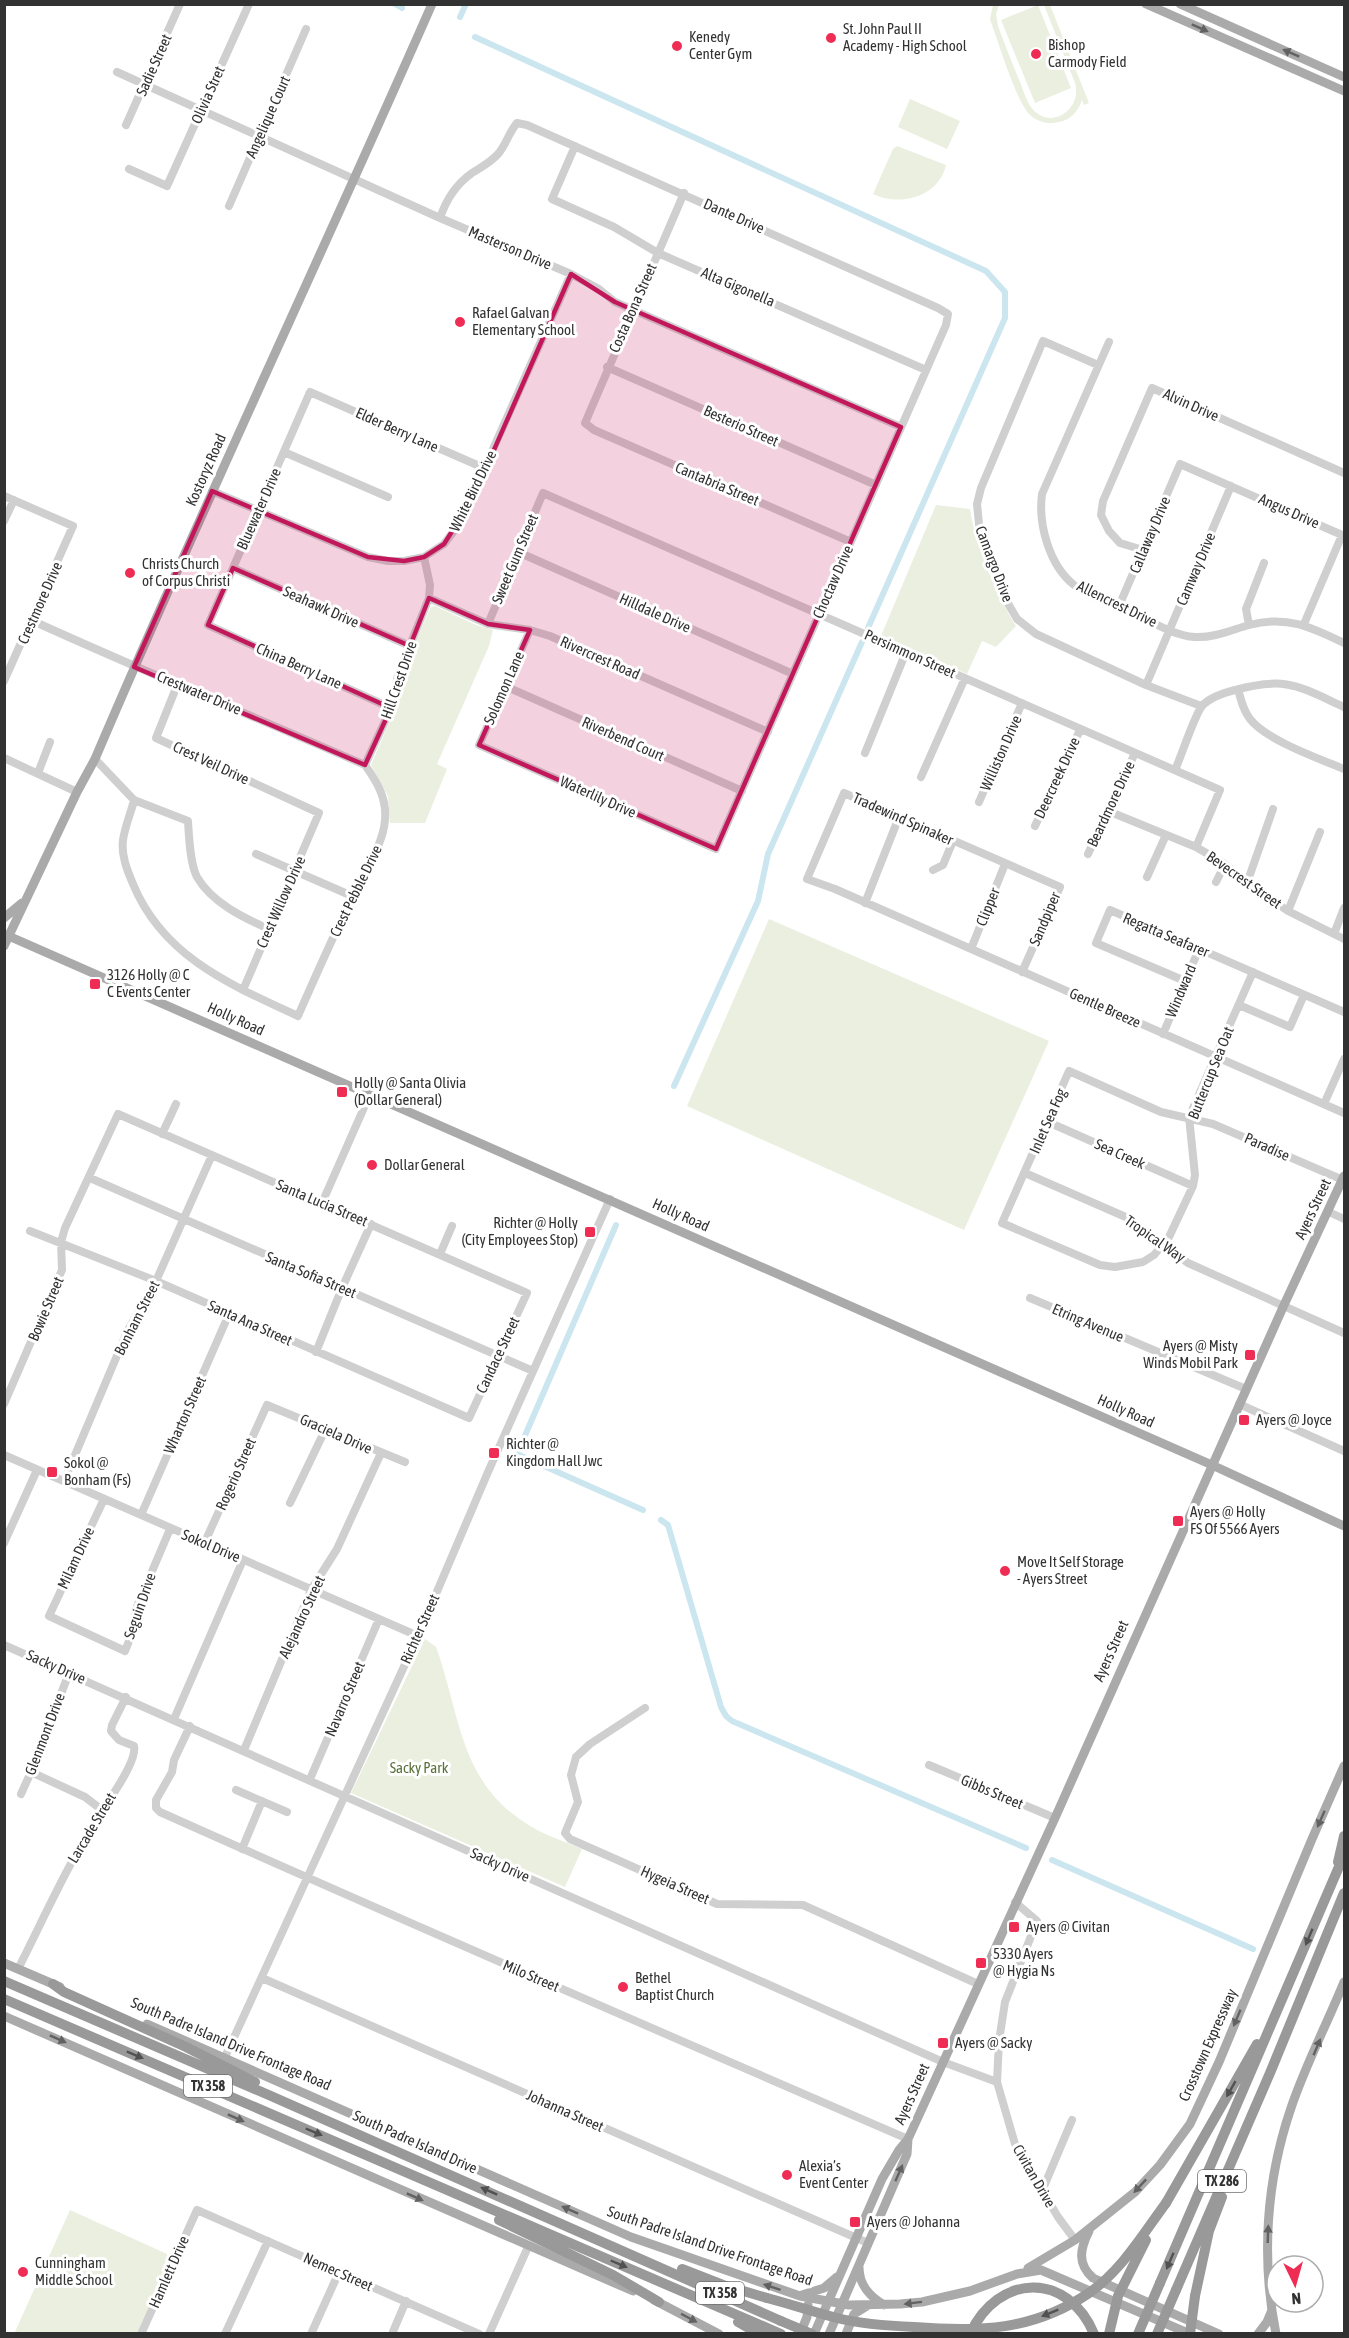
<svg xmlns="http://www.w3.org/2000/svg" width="1349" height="2338" font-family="'Asap Condensed',sans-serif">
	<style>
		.green { fill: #eaefdf }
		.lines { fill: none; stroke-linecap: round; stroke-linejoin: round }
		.canal { stroke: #cbe6ef; stroke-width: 6 }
		.minor { stroke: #cfcfcf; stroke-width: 8 }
		.major { stroke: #aaa; stroke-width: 9 }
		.highway { stroke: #999; stroke-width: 10 }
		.highway-bridge { stroke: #999; stroke-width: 10 }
		.oneway { fill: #626262 }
		.oneway2 { fill: #515151 }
		.marked { fill: #c2185b; fill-opacity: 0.2; stroke: #c2185b; stroke-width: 4.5; stroke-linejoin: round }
		.poi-dot { fill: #ef2d54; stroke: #fff; stroke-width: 2 }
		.labels { text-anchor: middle; stroke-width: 6; stroke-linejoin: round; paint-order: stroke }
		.shield { fill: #fff; stroke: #707070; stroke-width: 1.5 }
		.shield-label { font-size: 14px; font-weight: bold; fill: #323232 }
		.poi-label { font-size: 15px; fill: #323232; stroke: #fff; text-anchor: start }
		.street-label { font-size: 15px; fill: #323232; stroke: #fff }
		.park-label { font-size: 15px; fill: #5b713b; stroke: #fff }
	</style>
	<rect width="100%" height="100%" fill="#fff"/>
	<path class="green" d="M993,5h6l-3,9 2,12c7,19 14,37 22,56 3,8 6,18 11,25 18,25 52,3 44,-24l-31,-78h6l39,98 -5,2 -2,-5c-4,11 -11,20 -23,22 -10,3 -22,0 -30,-8 -12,-12 -29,-67 -36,-86l-3,-9z
		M1038,5l33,83 -36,15 -34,-83z
		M910,99l50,22 -13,28 -49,-22z
		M897,146l49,19c-7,32 -46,42 -73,29l20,-45z
		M936,505l34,4c4,31 28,90 46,117l-20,21 -14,-6 -15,33 -86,-38z
		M435,606l41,19 17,5 -4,16 -52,118 10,5 -22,54h-35l-2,-27 -17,-31 24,-56 9,-40 25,-58 2,-4z
		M769,919l280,122 -85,189 -277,-124z
		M425,1639l11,8c24,66 23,133 88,175 17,12 39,19 58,27l-17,38 -214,-94z
		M70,2210l97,44 1,10 -31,69 -123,1z"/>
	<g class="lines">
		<path class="canal" d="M395,4l7,4
			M460,17l6,-13
			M475,37l511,234 19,21v26l-137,310
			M674,1086l84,-185 10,-47 94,-212
			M616,1225l-99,229 126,56
			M661,1520l7,5 53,182 5,9 6,5 294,127
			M1052,1860l201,89"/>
		<path class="minor" d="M117,72l323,146 131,56 28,15 16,13 286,125
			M126,125l54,-121
			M575,146l-23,53 62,28 44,26 268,117
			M129,169l38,17 82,-182
			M684,193l-99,230 9,7 257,112
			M229,206l77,-177
			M440,218c6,-18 15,-33 32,-45 9,-6 18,-10 26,-19 8,-9 11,-22 19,-31l10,2 411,183 10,6 -2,11 -230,524 -237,-104 51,-115
			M1109,342l-67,152c-4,30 7,71 32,91 17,13 42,20 62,29 18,9 39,22 59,23 19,1 36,-7 54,-12 38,-10 62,2 95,18
			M1098,365l-55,-24 -62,147 -4,16 3,30 26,66 11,19 19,15 110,51 55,21
			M607,367l269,118
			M284,452l104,45
			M212,491l156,66 20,4h16l20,-4 20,-13 16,-21 111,-249
			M4,496l69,30 -69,155
			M4,521l10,-21
			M1143,550l-23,-7 -11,-12 -8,-16 2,-14 49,-113 192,85
			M518,552l275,122
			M233,568l177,78
			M429,598l59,26 42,6 20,6 218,96
			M1119,606l61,-142 162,71 -38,89
			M33,621c110,50 222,96 332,144
			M488,624l55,-131 677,297 -24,57
			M1249,625l-3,-16 18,-46
			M178,683l-22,55 163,75 -76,177
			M1146,685l85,-199
			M505,686l237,105
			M1238,689c3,11 5,21 12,30 16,21 70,40 94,50
			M391,708l-183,-83 102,-233 174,76
			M865,753l41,-101
			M4,758l73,34
			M95,759l39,41 54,21c1,16 2,43 9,56 15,26 47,41 72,52
			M365,765l26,-57 7,-33 31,-77 1,-13 -6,-28
			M1175,770c6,-13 20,-56 27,-64 8,-9 21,-13 33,-16 51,-14 63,-4 109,17
			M38,773l12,-31
			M921,777l44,-99
			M134,800c-3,13 -9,26 -11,40 -2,15 4,30 10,44 30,73 98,101 165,132 18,-41 36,-81 55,-121 11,-24 30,-49 32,-75 2,-22 -8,-38 -20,-55
			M979,802l43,-99
			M1108,811l88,36 29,17 22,19 41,28 56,28
			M1035,826l45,-96
			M256,854l96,42
			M1088,854l47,-101
			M933,870l10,-5 10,-24
			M1147,877l19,-42
			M1216,882l9,-18
			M1247,883l26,-74
			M865,903l34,-86
			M1288,911l32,-79
			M1334,934l10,-26
			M971,949l34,-85
			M1022,972l38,-85 -216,-94 -37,86 28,10 509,224
			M1253,972l-64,145 6,58 -2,11 -24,51 -15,18 -11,7 -28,5 -15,-2 -98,-42 67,-152 92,41 52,12 130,56
			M1185,981l-89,-38 14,-33 234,102
			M1239,1005l51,22 14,-32
			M1163,1034l36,-85
			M1324,1104l20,-45
			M1048,1122l145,64
			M162,1134l14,-30
			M1025,1173l103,45 60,45 156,70
			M90,1178l443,193
			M322,1203l48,-109
			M1329,1212l15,7
			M440,1254l12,-28
			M1030,1298l216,91
			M316,1352l26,-64 29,-64
			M4,1404l58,-134 -1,-28 4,-14 53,-114 409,179 -58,125 -313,-137 -126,-50
			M1239,1404l105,47
			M4,1455l414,181
			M64,1481l63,-149 29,-51 56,-126
			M104,1499l-55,117 76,35 8,-20 3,-22 34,-80
			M290,1503l36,-75
			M141,1515l88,-201
			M4,1543l33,-73
			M204,1544l63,-139 138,57
			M4,1645l939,417 54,20
			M645,1708l-55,36 -14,13 -5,18 7,27 -13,31 5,6 147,65 86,1 175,79
			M174,1719l69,-159
			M190,1726l-16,34 -2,12 -16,28v8l4,4c248,111 498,219 748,327
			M244,1750l67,-160 26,-41 44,-96
			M929,1765l126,53
			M31,1772l54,25 17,13
			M310,1779l69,-160
			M236,1790l51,22
			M21,1794l10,-22 38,-99
			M242,1849l20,-48
			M1015,1902l22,19 -32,81 -6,39 -2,41 18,62 43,73 17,23
			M18,1969c29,-57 55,-117 92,-170 7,-11 27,-40 24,-53l-15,-6 -8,-9 1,-6 14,-28
			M262,1978l606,265
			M225,2057l193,-421 70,-164 122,-273
			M1042,2191l30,-71
			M141,2334l56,-124 282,124
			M225,2334l43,-93
			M311,2334l28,-62
			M392,2334l14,-33
			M489,2334l39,-87"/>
		<path class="major" d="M1146,4l198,87
			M1180,4l164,73
			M4,918l18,-15
			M4,934l1208,531 132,61
			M4,946l73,-154 18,-33c108,-254 226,-502 337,-755
			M4,1963l56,24
			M4,2016l629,275
			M147,2024l484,213 169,59 49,9 51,-1 22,-2 48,-11 47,-17 24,-4 149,64
			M1089,2231c-9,18 -12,33 4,47l126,56
			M859,2267c0,18 10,29 25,38
			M1028,2268l47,-28 60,-48 25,-27 30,-41 29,-62 93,-223 32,-73
			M802,2295l22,-7 13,-11
			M654,2300l65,34
			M800,2334l7,-17 1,-12
			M814,2334l68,-155 17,-29 9,-11 147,-321 229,-513 60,-129
			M829,2334l78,-180 1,-15
			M846,2334l8,-20 13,-8
			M1258,2334l9,-12 5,-12
			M1276,2334c-15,-75 -10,-153 15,-226 14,-42 36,-84 53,-126"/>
		<path class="highway" d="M1338,1862l6,-26
			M4,1981l267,115 510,225
			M53,1984l11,8 122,55 69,35
			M4,1999l777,335
			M1166,2203l91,-159
			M499,2220l114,55 46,27
			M682,2269l41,16 44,13
			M1160,2283l184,-428
			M1176,2290l94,-217 74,-180
			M1195,2296l14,-65 13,-34
			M738,2322l21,12
			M970,2334c28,-61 98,-63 124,0"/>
		<path class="highway-bridge" d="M767,2298c23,6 47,14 70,20 25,6 52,8 77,9 65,5 119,4 175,-34 33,-23 54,-59 77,-90
			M781,2321l31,13
			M1109,2334l9,-38 28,-56
			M1138,2334l22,-51
			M1157,2334l19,-44
			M1190,2334l5,-38"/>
	</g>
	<defs><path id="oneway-solid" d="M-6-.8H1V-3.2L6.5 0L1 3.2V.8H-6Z" transform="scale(1.5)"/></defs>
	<g class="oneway">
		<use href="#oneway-solid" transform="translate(1200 28) rotate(24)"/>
		<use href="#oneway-solid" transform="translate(1291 53) rotate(-156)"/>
		<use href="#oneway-solid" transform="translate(1321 1819) rotate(114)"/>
		<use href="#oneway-solid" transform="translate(1237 2018) rotate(113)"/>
		<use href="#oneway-solid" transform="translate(58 2039) rotate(24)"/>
		<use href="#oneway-solid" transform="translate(1317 2047) rotate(-67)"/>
		<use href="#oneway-solid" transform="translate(236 2118) rotate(24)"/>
		<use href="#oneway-solid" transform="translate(899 2173) rotate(-66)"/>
		<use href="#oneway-solid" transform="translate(1140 2186) rotate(133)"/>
		<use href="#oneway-solid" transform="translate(415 2197) rotate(24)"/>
		<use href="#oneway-solid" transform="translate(570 2210) rotate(-156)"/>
		<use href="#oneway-solid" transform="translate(1268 2234) rotate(-88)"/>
		<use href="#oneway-solid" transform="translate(772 2287) rotate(-162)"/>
		<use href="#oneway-solid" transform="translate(913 2303) rotate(173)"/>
		<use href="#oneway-solid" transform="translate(689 2318) rotate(28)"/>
	</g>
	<g class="oneway2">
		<use href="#oneway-solid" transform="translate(1309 1937) rotate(113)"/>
		<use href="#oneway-solid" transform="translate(135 2055) rotate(23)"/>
		<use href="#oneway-solid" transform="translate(1231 2089) rotate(120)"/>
		<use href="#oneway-solid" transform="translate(314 2132) rotate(23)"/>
		<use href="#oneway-solid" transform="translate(489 2191) rotate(-156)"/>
		<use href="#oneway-solid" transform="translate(1170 2261) rotate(113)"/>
		<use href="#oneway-solid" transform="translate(619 2264) rotate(23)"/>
		<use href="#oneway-solid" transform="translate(1050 2313) rotate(158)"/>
	</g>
	<path class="marked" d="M571,274l44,28 286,125 -185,422 -237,-104 51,-115 -42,-6 -59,-26 -19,48 -177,-78 -25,57 183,83 -26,57 -231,-98 78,-176 156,66 36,4 20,-4 20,-13 28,-44z"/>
	<g class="poi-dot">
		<circle cx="831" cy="38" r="6"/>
		<circle cx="677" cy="46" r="6"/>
		<circle cx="1036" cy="54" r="6"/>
		<circle cx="460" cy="322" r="6"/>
		<circle cx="130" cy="573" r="6"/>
		<rect x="89" y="978" width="12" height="12" rx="3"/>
		<rect x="336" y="1086" width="12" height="12" rx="3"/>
		<circle cx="372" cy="1165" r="6"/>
		<rect x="584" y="1226" width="12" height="12" rx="3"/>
		<rect x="1244" y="1349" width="12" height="12" rx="3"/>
		<rect x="1238" y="1414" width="12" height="12" rx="3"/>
		<rect x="488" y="1447" width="12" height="12" rx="3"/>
		<rect x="46" y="1466" width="12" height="12" rx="3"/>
		<rect x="1172" y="1515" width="12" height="12" rx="3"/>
		<circle cx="1005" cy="1571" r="6"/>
		<rect x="1008" y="1921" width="12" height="12" rx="3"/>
		<rect x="975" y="1957" width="12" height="12" rx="3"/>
		<circle cx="623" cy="1987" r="6"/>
		<rect x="937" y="2037" width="12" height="12" rx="3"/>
		<circle cx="787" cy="2175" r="6"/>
		<rect x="849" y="2216" width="12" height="12" rx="3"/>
		<circle cx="23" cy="2272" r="6"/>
	</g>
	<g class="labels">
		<g class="shield">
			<rect x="184" y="2075" width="48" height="22" rx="4.5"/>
			<rect x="1198" y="2170" width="48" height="22" rx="4.5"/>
			<rect x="696" y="2282" width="48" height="22" rx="4.5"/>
		</g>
		<g class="shield-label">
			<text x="208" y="2091">TX 358</text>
			<text x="1222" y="2186">TX 286</text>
			<text x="720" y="2298">TX 358</text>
		</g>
		<g class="poi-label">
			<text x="843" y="34">St. John Paul II<tspan x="843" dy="17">Academy - High School</tspan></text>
			<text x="689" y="42">Kenedy<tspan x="689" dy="17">Center Gym</tspan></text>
			<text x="1048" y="50">Bishop<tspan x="1048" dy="17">Carmody Field</tspan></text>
			<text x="472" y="318">Rafael Galvan<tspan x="472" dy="17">Elementary School</tspan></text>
			<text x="142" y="569">Christs Church<tspan x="142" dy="17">of Corpus Christi</tspan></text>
			<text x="107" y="980">3126 Holly @ C<tspan x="107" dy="17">C Events Center</tspan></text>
			<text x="354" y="1088">Holly @ Santa Olivia<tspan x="354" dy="17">(Dollar General)</tspan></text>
			<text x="384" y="1170">Dollar General</text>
			<text x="578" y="1228" text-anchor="end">Richter @ Holly<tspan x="578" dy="17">(City Employees Stop)</tspan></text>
			<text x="1238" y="1351" text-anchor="end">Ayers @ Misty<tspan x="1238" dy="17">Winds Mobil Park</tspan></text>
			<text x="1256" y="1425">Ayers @ Joyce</text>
			<text x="506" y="1449">Richter @<tspan x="506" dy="17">Kingdom Hall Jwc</tspan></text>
			<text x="64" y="1468">Sokol @<tspan x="64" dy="17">Bonham (Fs)</tspan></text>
			<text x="1190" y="1517">Ayers @ Holly<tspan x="1190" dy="17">FS Of 5566 Ayers</tspan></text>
			<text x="1017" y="1567">Move It Self Storage<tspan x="1017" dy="17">- Ayers Street</tspan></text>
			<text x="1026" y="1932">Ayers @ Civitan</text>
			<text x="993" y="1959">5330 Ayers<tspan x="993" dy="17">@ Hygia Ns</tspan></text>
			<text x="635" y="1983">Bethel<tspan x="635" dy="17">Baptist Church</tspan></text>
			<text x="955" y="2048">Ayers @ Sacky</text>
			<text x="799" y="2171">Alexia’s<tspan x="799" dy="17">Event Center</tspan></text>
			<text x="867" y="2227">Ayers @ Johanna</text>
			<text x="35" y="2268">Cunningham<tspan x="35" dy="17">Middle School</tspan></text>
		</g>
		<g class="street-label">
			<text transform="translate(154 65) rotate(-66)" y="5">Sadie Street</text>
			<text transform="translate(208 95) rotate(-66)" y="5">Olivia Stret</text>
			<text transform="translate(268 117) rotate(-66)" y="5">Angelique Court</text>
			<text transform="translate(734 216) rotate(24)" y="5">Dante Drive</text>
			<text transform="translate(510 248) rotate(23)" y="5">Masterson Drive</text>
			<text transform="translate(738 287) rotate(23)" y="5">Alta Gigonella</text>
			<text transform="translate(633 308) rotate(-66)" y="5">Costa Bona Street</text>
			<text transform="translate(1191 405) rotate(24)" y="5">Alvin Drive</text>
			<text transform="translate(741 426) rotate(24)" y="5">Besterio Street</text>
			<text transform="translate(397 430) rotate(24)" y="5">Elder Berry Lane</text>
			<text transform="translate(206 470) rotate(-66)" y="5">Kostoryz Road</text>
			<text transform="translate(717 484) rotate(23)" y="5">Cantabria Street</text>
			<text transform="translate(473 491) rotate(-64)" y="5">White Bird Drive</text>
			<text transform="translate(259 509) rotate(-66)" y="5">Bluewater Drive</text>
			<text transform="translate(1289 511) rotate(24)" y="5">Angus Drive</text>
			<text transform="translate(1150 535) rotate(-67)" y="5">Callaway Drive</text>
			<text transform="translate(515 559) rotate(-67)" y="5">Sweet Gum Street</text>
			<text transform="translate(994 564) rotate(69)" y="5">Camargo Drive</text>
			<text transform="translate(1196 569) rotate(-67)" y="5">Camway Drive</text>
			<text transform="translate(833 582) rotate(-66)" y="5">Choctaw Drive</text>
			<text transform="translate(40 603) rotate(-66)" y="5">Crestmore Drive</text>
			<text transform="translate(1117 604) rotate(26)" y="5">Allencrest Drive</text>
			<text transform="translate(321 607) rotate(24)" y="5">Seahawk Drive</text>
			<text transform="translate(655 613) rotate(24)" y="5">Hilldale Drive</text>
			<text transform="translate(910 654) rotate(24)" y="5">Persimmon Street</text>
			<text transform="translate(600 658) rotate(24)" y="5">Rivercrest Road</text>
			<text transform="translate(299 666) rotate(24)" y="5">China Berry Lane</text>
			<text transform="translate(399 680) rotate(-71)" y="5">Hill Crest Drive</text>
			<text transform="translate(504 688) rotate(-66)" y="5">Solomon Lane</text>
			<text transform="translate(199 693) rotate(23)" y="5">Crestwater Drive</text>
			<text transform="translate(623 739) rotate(24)" y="5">Riverbend Court</text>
			<text transform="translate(1001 753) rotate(-66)" y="5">Williston Drive</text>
			<text transform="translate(211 763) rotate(25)" y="5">Crest Veil Drive</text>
			<text transform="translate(1057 778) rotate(-65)" y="5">Deercreek Drive</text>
			<text transform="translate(598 797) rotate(24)" y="5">Waterlily Drive</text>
			<text transform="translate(1111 804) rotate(-65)" y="5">Beardmore Drive</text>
			<text transform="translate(903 819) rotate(24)" y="5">Tradewind Spinaker</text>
			<text transform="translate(1244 880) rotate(35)" y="5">Bevecrest Street</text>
			<text transform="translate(356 891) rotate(-64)" y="5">Crest Pebble Drive</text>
			<text transform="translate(281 902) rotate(-66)" y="5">Crest Willow Drive</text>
			<text transform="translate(988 907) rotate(-68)" y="5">Clipper</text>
			<text transform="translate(1045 919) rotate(-67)" y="5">Sandpiper</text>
			<text transform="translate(1166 935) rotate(23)" y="5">Regatta Seafarer</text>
			<text transform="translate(1181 991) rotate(-67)" y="5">Windward</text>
			<text transform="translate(1105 1008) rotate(24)" y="5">Gentle Breeze</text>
			<text transform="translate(236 1019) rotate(24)" y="5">Holly Road</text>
			<text transform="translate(1211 1073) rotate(-68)" y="5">Buttercup Sea Oat</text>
			<text transform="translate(1048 1121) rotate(-66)" y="5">Inlet Sea Fog</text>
			<text transform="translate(1267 1147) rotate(24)" y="5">Paradise</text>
			<text transform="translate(1120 1154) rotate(24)" y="5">Sea Creek</text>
			<text transform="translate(322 1203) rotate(23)" y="5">Santa Lucia Street</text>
			<text transform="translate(1313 1209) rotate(-65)" y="5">Ayers Street</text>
			<text transform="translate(681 1215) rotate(24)" y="5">Holly Road</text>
			<text transform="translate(1155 1239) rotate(35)" y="5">Tropical Way</text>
			<text transform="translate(311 1275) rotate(23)" y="5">Santa Sofia Street</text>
			<text transform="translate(46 1309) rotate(-67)" y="5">Bowie Street</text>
			<text transform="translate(137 1318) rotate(-63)" y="5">Bonham Street</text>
			<text transform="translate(250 1323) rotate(24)" y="5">Santa Ana Street</text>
			<text transform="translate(1088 1323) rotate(23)" y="5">Etring Avenue</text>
			<text transform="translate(498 1355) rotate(-65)" y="5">Candace Street</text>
			<text transform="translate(1126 1411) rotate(24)" y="5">Holly Road</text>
			<text transform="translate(185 1415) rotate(-66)" y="5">Wharton Street</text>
			<text transform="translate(336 1434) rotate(24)" y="5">Graciela Drive</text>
			<text transform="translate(236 1474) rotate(-66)" y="5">Rogerio Street</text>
			<text transform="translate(211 1546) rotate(23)" y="5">Sokol Drive</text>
			<text transform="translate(76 1558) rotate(-65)" y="5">Milam Drive</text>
			<text transform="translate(140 1606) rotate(-71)" y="5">Seguin Drive</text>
			<text transform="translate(302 1617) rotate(-65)" y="5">Alejandro Street</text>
			<text transform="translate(420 1629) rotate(-66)" y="5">Richter Street</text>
			<text transform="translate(1111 1651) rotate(-66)" y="5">Ayers Street</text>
			<text transform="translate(56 1667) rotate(24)" y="5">Sacky Drive</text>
			<text transform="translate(345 1699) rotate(-67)" y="5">Navarro Street</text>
			<text transform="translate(45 1734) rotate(-69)" y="5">Glenmont Drive</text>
			<text transform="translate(992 1792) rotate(23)" y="5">Gibbs Street</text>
			<text transform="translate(92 1828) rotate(-59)" y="5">Larcade Street</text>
			<text transform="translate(500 1865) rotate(24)" y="5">Sacky Drive</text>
			<text transform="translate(675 1885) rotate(24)" y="5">Hygeia Street</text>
			<text transform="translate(531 1976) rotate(23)" y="5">Milo Street</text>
			<text transform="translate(231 2044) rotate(23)" y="5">South Padre Island Drive Frontage Road</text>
			<text transform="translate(1208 2045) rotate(-66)" y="5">Crosstown Expressway</text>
			<text transform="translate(912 2094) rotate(-66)" y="5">Ayers Street</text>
			<text transform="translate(565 2111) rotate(24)" y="5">Johanna Street</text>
			<text transform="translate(415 2142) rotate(24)" y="5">South Padre Island Drive</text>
			<text transform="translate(1034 2176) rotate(60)" y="5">Civitan Drive</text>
			<text transform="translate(710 2246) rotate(19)" y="5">South Padre Island Drive Frontage Road</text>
			<text transform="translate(169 2272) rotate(-66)" y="5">Hamlett Drive</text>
			<text transform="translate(338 2272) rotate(24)" y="5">Nemec Street</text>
		</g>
		<g class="park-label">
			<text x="419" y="1773">Sacky Park</text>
		</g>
	</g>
	<rect width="1349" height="2338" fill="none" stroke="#323232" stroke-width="12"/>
	<g transform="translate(1295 2284) rotate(175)"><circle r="28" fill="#ffffff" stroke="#adadad" stroke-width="1.5"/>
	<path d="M0-4.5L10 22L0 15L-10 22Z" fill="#ef2d54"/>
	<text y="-9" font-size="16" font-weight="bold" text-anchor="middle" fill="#323232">N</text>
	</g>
</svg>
